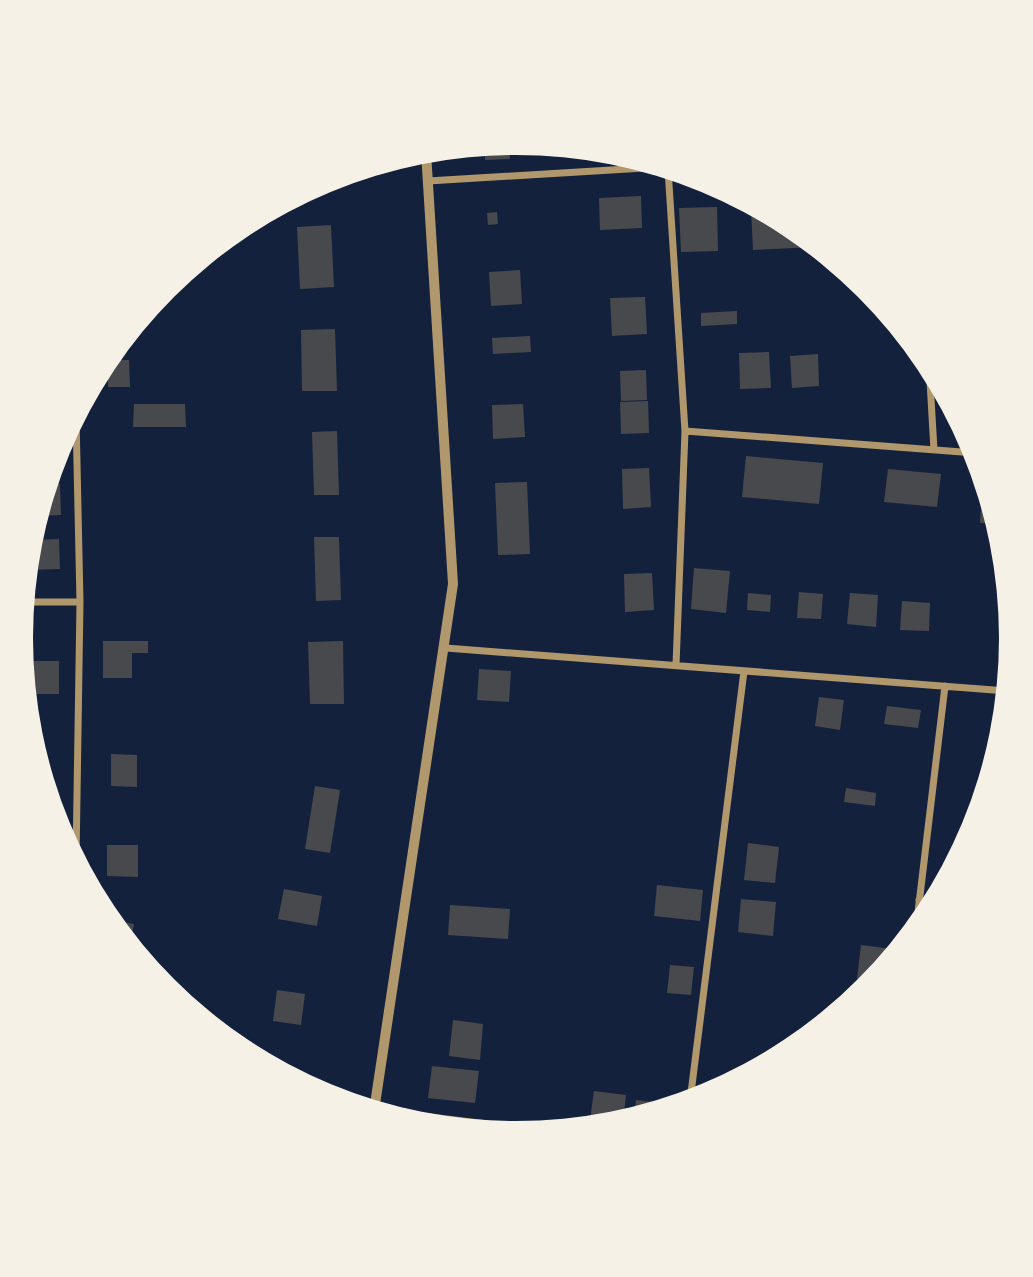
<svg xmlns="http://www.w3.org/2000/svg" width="1033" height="1277" font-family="Manrope,sans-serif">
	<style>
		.building { fill: #48494c }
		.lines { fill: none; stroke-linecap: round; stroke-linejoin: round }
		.minor { stroke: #b1986c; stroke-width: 7 }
		.tertiary { stroke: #b1986c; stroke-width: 10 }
	</style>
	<rect width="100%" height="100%" fill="#14213d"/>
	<path class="building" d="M509,144l1,15 -25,1v-14z
		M560,147l25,3v6l-25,1z
		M641,196l1,32 -42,2 -1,-32z
		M717,207l1,44 -37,1 -2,-44z
		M756,207l36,20 25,20 -64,3 -2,-42z
		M497,212l1,12 -10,1 -1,-12z
		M331,225l3,62 -34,2 -3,-62z
		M520,270l2,34 -31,2 -2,-34z
		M645,297l2,37 -35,2 -2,-38z
		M737,311v13l-36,2v-13z
		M335,329l2,62h-35l-1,-61z
		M530,336l1,16 -38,2 -1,-16z
		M769,352l2,36 -31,1 -1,-36z
		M818,354l1,32 -27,2 -2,-32z
		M108,360h21l1,27h-22z
		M646,370l1,30 -26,1 -1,-30z
		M648,401l1,32 -28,1 -1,-32z
		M134,404h51l1,23h-53z
		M523,404l2,33 -32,2 -1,-34z
		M337,431l2,64h-25l-2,-63z
		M746,456l77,7 -4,41 -77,-7z
		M649,468l2,39 -28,2 -1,-40z
		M888,469l53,5 -4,33 -53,-5z
		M983,479l14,45 -17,-1z
		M527,482l3,72 -32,1 -3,-72z
		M60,484l1,31 -23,1 10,-31z
		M314,537h25l2,63 -25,1z
		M59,539l1,30 -32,1 3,-30z
		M694,568l36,3 -4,42 -35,-4z
		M652,573l2,37 -29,2 -1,-38z
		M799,592l24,2 -2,25 -24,-1z
		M748,593l23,2 -1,17 -23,-2z
		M850,593l28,2 -2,32 -29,-3z
		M902,601l28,2 -1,28 -29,-1z
		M103,641h45v12h-16v25h-29z
		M343,641l1,63h-34l-2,-62z
		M30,661h29v33h-29z
		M479,669l32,2 -2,31 -32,-2z
		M819,697l25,3 -4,30 -25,-4z
		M887,706l34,4 -3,18 -34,-4z
		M111,754l26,1v32l-26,-1z
		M315,786l25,4 -10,63 -25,-4z
		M846,788l30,5 -1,13 -31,-4z
		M748,843l31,4 -4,36 -31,-3z
		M107,845h31v32l-31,-1z
		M657,885l46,5 -3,31 -46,-5z
		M284,889l38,7 -5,30 -39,-7z
		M741,899l35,3 -3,34 -35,-4z
		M450,905l60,4 -2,30 -60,-4z
		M110,920l24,4 -2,11 -11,-2z
		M861,945l32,4 -2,10 -24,29 -11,-1z
		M670,965l24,2 -3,28 -24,-2z
		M277,990l28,4 -4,31 -28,-4z
		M453,1020l30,4 -3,36 -31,-4z
		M432,1066l47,5 -4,32 -47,-5z
		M594,1091l32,4 -3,27 -33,-2z
		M636,1100l41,5 -43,13z"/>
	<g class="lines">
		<path class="minor" d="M668,169l17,262 -9,234
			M428,181l233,-14
			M929,364l5,86
			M76,417l4,185 -4,258
			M685,431l290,22
			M25,602h55
			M446,648l561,43
			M919,900l14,6
			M916,929l29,-243
			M690,1101l54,-430
			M374,1110l169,21"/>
		<path class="tertiary" d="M374,1111l79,-527 -27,-432"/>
	</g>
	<path d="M0 0H1033V1277H0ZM33 638a483 483 0 1 1 966 0a483 483 0 1 1-966 0Z" fill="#f6f1e7" fill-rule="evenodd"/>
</svg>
